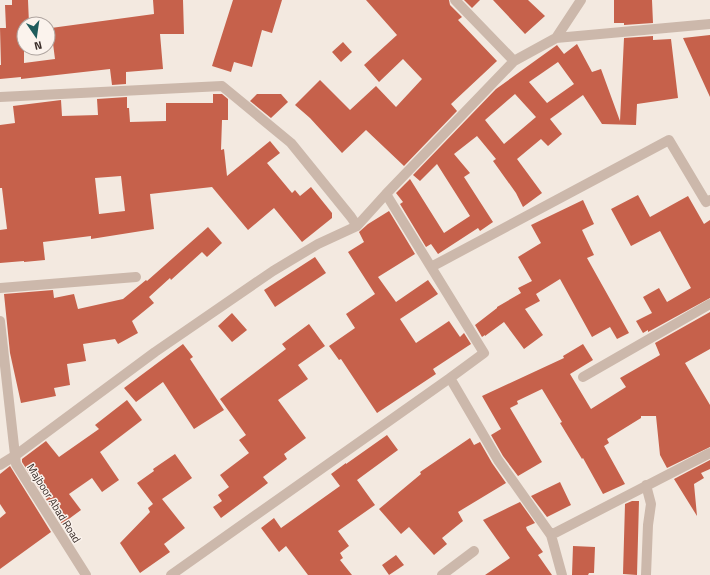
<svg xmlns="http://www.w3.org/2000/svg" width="710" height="575" font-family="'Titillium Web',sans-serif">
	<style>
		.building { fill: #c6614b; fill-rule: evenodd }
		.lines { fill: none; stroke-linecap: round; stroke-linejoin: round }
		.minor { stroke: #ccb8ab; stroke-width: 10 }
		.labels { text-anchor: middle; stroke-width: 3; stroke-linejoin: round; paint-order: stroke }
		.street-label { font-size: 11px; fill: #3a2e2a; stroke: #fbf3ed }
	</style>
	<rect width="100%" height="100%" fill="#f3e9e0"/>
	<path class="building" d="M12,0h16l1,24h-5v39l31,-4 -4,-31 103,-14 -1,-14h30l1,34h-24l3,35 -37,3v12l-14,1 -2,-16 -89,10v-2l-21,2v-14h1l-1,-37h6l-1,-23h7z
		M233,0h49l-10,33 -10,-3 -10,37 -18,-5 -3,10 -19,-6z
		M366,0h83l1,5 12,12 -4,3 39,41 -46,43 6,7 -53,55 -38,-36 -24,23 -32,-35 -15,-13 25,-25 30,30 26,-24 20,21 26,-28 -19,-20 -24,23 -15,-17 33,-30z
		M464,0h16l-8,8z
		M493,0h35l17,16 -20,18z
		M614,0h38l1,23 -29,2v-2h-10z
		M710,35v62l-27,-59z
		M653,36v4l18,-1 7,59 -41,6 -1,21 -34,-1 -19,-29 -33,24 12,15 -14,12 -7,-7 -24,20 25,34 -19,14 -7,-14 -23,-32 3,-2 -19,-23 -23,18 16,19 -6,4 29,45 -13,9 -2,-3 -40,26 -7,-10 -5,3 -26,-43 3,-2 -7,-9 14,-14 34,54 26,-17 -33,-52 -17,17 -7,-6 83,-86 61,-44 7,9 13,-10 15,28 9,-3 19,52 4,-83zM558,62l16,22 -27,19 -18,-21zM515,94l21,23 -32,27 -19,-24z
		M343,42l9,10 -11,10 -9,-10z
		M213,94h9l6,5v21h-6l-1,30 3,-1 3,27 43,-35 10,12 -13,10 25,30 3,-3 5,6 11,-9 21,26v5l-30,24 -28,-34 -26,22 -36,-43 -62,7 4,35 -63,10v-3l-48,6 2,18 -21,2v-1l-24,2v-33l7,-1 -5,-41h-2v-63l15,-2 -2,-17 48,-6 1,16 36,-1 -1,-16 30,-2v11h2l1,14 36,-1v-18h47zM121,176l4,35 -26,3 -4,-36z
		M257,94h24l7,8 -17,16 -21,-17z
		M638,195l12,22 38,-21 16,28 6,-4v78l-62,34v-2l-5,3 -7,-12 16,-8 -9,-16 16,-9 8,14 24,-14 -31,-57 -29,15 -20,-37z
		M583,200l11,24 -12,6 12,25 -7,3 42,75 -12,6 -7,-12 -18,10 -32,-58 -24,15 4,7 -15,8 18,26 -19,14 -20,-27 -19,14v-1l-3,2 -7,-12 22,-17v-1l24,-14 -3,-5 14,-7 -14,-24 23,-14 -10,-18z
		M389,211l26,43 -37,23 18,25 32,-22 10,14 -38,25 16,24 33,-22 11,16 4,-4 7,11 -38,25 3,5 -59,39 -36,-54 -2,1 -10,-14 26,-18 -9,-14 29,-20 -27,-42 16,-10 -5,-10 9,-8z
		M208,227l14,16 -15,14 -5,-5 -31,28 -1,-2 -21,19 5,6 -22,18 6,12 -20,11 -3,-5 -32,5 3,17 -19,3 3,21 -16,3 2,8 -35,7 -11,-50 -6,-59 49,-4 1,8 20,-4 4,15 45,-10 23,-19 1,1z
		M315,257l11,16 -51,34 -11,-17z
		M710,312v37l-25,14 25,42v42l-43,21 -7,-13 -4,-39h-15v2l-34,21 2,4 -5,3 21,38 -22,10 -20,-36 -1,1 -22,-36 2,-1 -20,-33 -25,12 1,3 -8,4 32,54 -24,14 -15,-20 -12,-21 10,-6 -19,-33 82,-38 -1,-2 20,-12 10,16 -23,14 21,35 35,-22 -6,-9 40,-23 -5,-12z
		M232,313l15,17 -15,12 -14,-16z
		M309,324l16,22 -27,19 10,14 -30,21 28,38 -22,16 3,5 -24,18 5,6 -47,35 -8,-11 9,-6 -4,-6 11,-8 -9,-12 29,-22 -10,-13 7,-5 -26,-36 66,-50 -4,-5z
		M183,344l10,13 -3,2 34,51 -30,19 -31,-47 -27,20 -12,-14z
		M127,400l15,20 -42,32 19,28 -17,12 -10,-14 -23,16 12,16 -19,14 -40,-62v-3l24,-18 13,16 40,-28 -4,-4z
		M387,435l11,15 -41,30 18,25 -37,26 11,15 -9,7 3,5 -3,2 12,15h-44l-22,-29 -7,6 -18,-24 13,-10 7,10 59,-42 -9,-12 15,-11v1z
		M470,438l4,7 6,-3 12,21 14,20 -48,29 5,9 -21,17 5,6 -13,11 -25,-28 -8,7 -22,-25 42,-35 -1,-2z
		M175,454l17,24 -30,21 23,29 -21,16 6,8 -30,21 -20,-30 30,-31 -2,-4 5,-4 -16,-21 17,-12 -1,-2z
		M710,460v9l-9,4 3,5 -10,6 3,32 -23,-37z
		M10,466l41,66 -51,37v-51l6,-5 -6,-9v-30z
		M560,482l11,23 -24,12 -16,-21z
		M632,501h7l-2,74 -14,-1 2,-70z
		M520,502l15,21 -9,4 1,3 16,22 -5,3 14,20h-67l25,-17 -27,-38z
		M573,546l22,1 -1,26h-5l-1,2h-16z
		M396,555l8,10 -15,10 -7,-10z"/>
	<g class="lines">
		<path class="minor" d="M455,0l59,61
			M556,38l154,-14
			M0,97l222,-11 69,57 60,74 6,9
			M386,194l98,159 -34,25
			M431,267l238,-127 37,62 4,-2
			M0,288l136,-11
			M0,321l16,143 70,111
			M583,377l127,-73
			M0,465l16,-10 139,-103 118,-81 45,-27 39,-18 29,-32 128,-133 42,-23 25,-38
			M646,485l5,19 -3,21 -2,50
			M171,575l279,-197 48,82 53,75
			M442,575l32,-24
			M562,575l-11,-40 159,-82"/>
	</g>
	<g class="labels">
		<g class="street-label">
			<text transform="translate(54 503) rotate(58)" y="4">Majboor Abad Road</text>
		</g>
	</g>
	<g transform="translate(36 36) rotate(167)"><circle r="19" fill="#fbf3ed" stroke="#aea49f"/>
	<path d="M0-3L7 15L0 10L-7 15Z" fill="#1f5c5c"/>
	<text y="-6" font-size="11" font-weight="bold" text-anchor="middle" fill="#3a2e2a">N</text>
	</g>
</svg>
